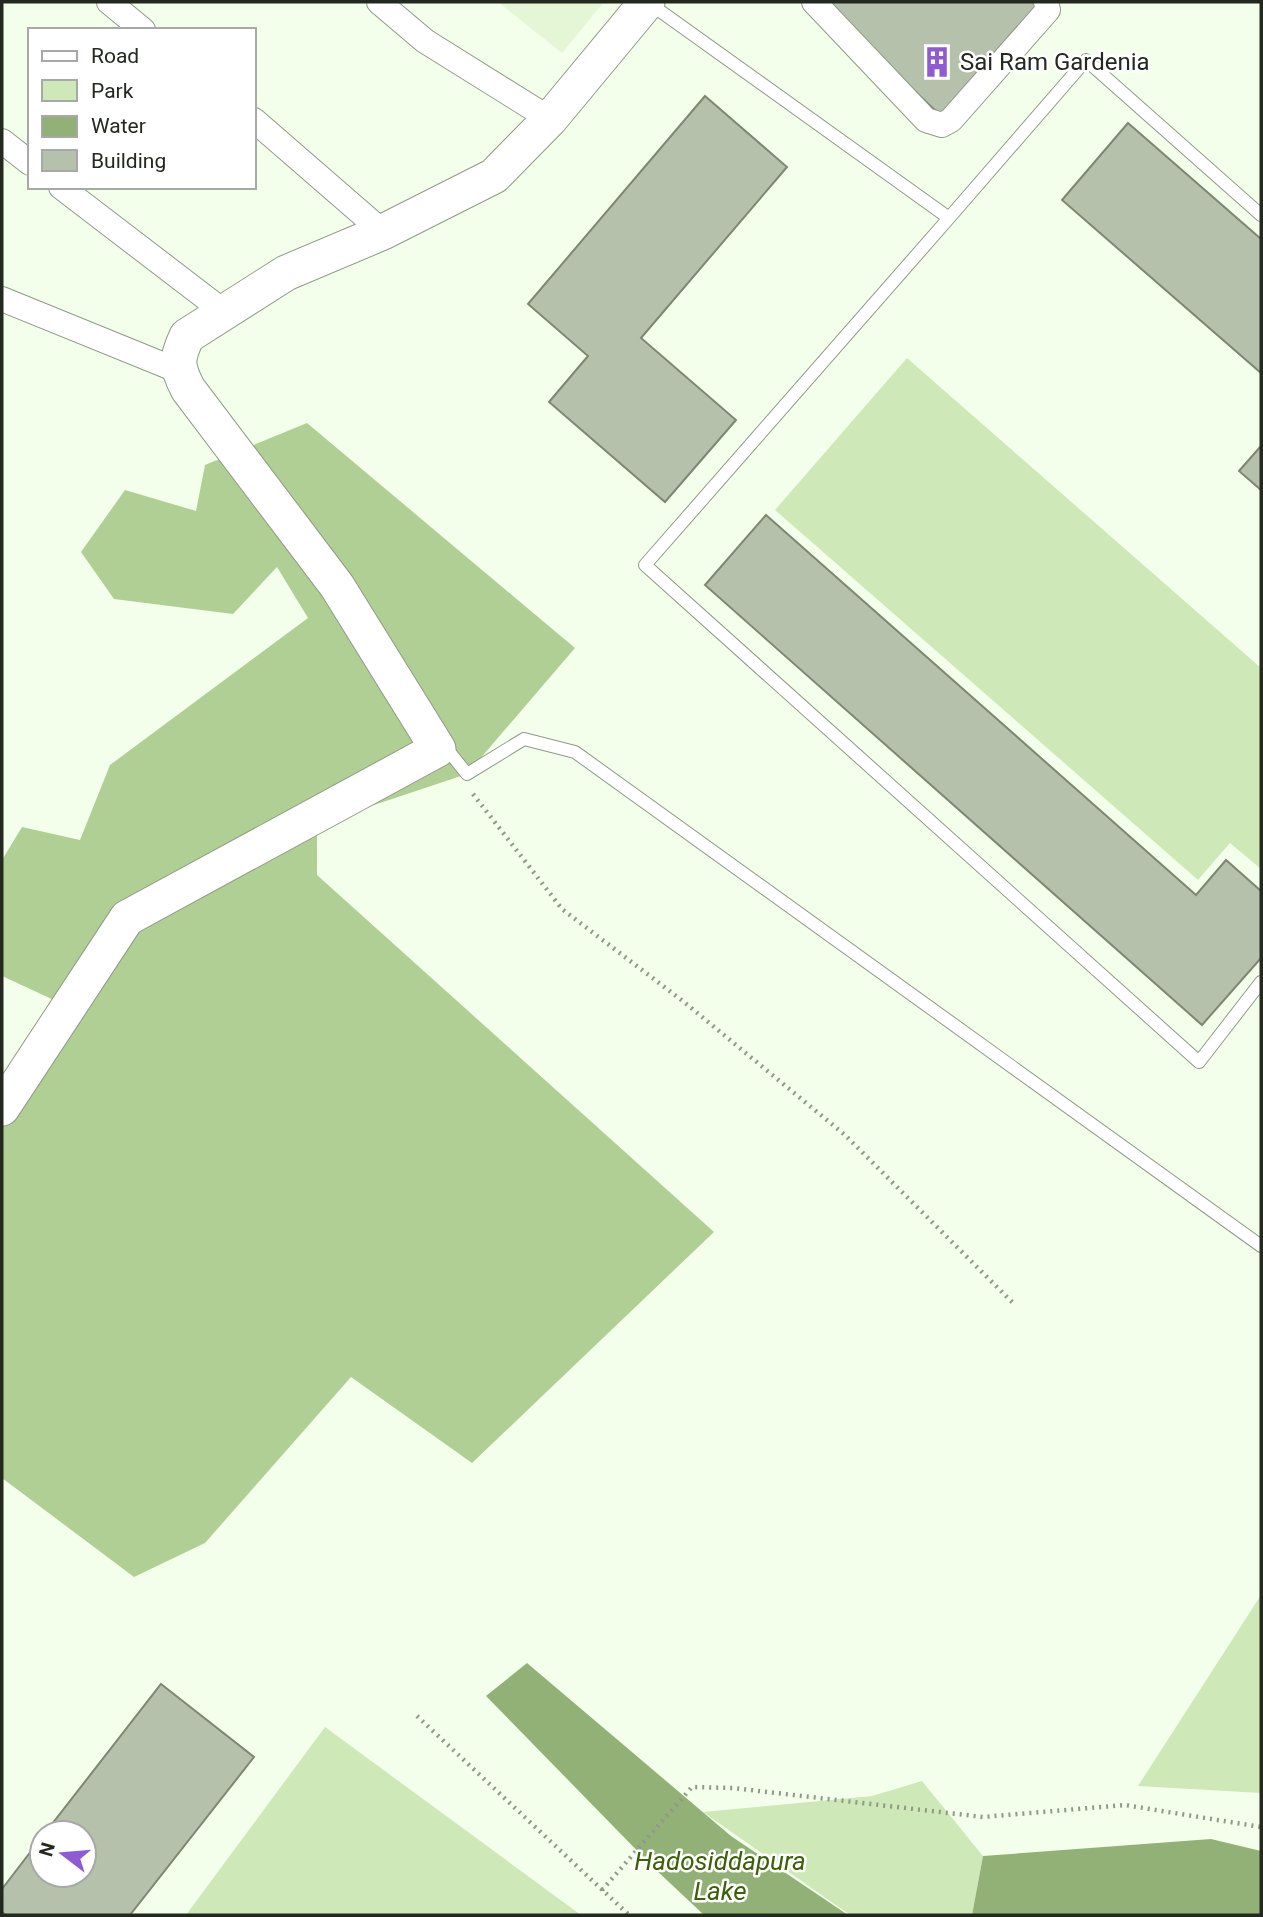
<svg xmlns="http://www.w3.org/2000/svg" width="1263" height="1917" font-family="Roboto,sans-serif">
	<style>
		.built { fill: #e5f6d7 }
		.green { fill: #cee8b7 }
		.forest { fill: #b0cf94 }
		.water { fill: #92b176 }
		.building { fill: #b5c1ab; stroke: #7c8872; stroke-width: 2 }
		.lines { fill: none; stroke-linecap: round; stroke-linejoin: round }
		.lane-casing { stroke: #8f9b85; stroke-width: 14 }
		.street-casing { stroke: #8f9b85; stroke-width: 26 }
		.secondary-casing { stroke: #8f9b85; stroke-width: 37 }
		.path { stroke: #909889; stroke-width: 4.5; stroke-dasharray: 2 5; stroke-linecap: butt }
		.lane { stroke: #fff; stroke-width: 12 }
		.street { stroke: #fff; stroke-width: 24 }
		.secondary { stroke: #fff; stroke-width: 35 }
		.labels { text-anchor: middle; stroke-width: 5; stroke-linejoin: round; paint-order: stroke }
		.poi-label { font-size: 24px; fill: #242920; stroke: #fff; text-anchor: start }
		.water-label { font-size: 26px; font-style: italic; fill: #3b6006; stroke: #fff }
	</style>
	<rect width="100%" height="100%" fill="#f4ffeb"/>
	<path class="built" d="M498,2h106l-42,51z"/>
	<path class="green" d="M907,358l354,310v201l-31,-26 -32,37 -423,-370z
		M1261,1595v198l-123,-7z
		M325,1727l256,188h-395z
		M922,1781l61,75 -11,59h-122l-147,-103 169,-16z"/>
	<path class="forest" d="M307,423l268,225 -108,126 -150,50v51l397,357 -242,231 -121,-86 -146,166 -71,34 -132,-99v-373l54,-104 -54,-25v-116l20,-33 58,13 30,-75 198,-147 -31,-51 -44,47 -119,-15 -33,-47 44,-62 71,21 9,-46z"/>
	<path class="water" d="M527,1663l204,173 117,79h-144l-49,-46 -169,-173z
		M1211,1839l50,12v64h-289l11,-59z"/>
	<path class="building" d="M821,2h214l7,6 -102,107z
		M705,96l82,71 -146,171 95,82 -71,82 -116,-100 39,-46 -60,-52z
		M1128,123l133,116v134l-199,-173z
		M1261,446v44l-22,-19z
		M766,515l430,380 30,-35 35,31v67l-59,67 -497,-440z
		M161,1684l93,73 -124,158h-124l-4,-3v-23l40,-52v38h42v-42h-39z"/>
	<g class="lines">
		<defs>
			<path id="lane" d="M649,3l300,215 -304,347 554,497 62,-80
				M949,218l137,-158 175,155
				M441,747l6,2 20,25 57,-35 51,13 686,494"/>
			<path id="street" d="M109,2l34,28
				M379,2l46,39 125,78
				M814,2l112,118 16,5 9,-5 97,-110 -2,-8
				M254,120l129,112
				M2,141l28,22
				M61,187l162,124
				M2,299l177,72"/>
			<path id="secondary" d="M2,1108l125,-190 311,-169 -101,-163 -149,-197c-12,-23 -12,-30 -1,-53l99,-63 97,-41 111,-56 56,-57 97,-117"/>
		</defs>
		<use href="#lane" class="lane-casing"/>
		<use href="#street" class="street-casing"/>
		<use href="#secondary" class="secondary-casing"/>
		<path class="path" d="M473,794l89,115 122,93 161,133 168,168
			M417,1716l212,199
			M602,1890l90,-103 41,1 250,29 142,-12 136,22"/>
		<use href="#lane" class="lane"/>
		<use href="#street" class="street"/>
		<use href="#secondary" class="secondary"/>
	</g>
	<defs>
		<symbol id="building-bare" viewBox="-9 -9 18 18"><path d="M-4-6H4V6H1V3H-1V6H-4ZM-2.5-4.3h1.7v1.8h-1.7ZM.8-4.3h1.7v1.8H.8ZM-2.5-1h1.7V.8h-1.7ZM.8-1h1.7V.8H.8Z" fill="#8e5bd4" stroke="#fff" stroke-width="2.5" paint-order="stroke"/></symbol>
	</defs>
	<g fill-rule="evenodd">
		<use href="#building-bare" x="915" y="40" width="44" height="44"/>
	</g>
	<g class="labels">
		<g class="poi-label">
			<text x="960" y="70">Sai Ram Gardenia</text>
		</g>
		<g class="water-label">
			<text x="720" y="1870">Hadosiddapura<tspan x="720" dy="30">Lake</tspan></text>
		</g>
	</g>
	<rect width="1263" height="1917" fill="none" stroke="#242920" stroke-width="7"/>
	<rect x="28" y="28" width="228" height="161" fill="#ffffff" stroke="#a7a9a6" stroke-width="2"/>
	<rect x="42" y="51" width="35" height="10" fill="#ffffff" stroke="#a7a9a6" stroke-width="2"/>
	<text x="91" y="63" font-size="21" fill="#242920">Road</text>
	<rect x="42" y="80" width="35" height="21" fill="#cee8b7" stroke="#a7a9a6" stroke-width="2"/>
	<text x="91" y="98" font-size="21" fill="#242920">Park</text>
	<rect x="42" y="116" width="35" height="21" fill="#92b176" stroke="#a7a9a6" stroke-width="2"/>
	<text x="91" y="133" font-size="21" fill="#242920">Water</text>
	<rect x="42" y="150" width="35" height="21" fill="#b5c1ab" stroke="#a7a9a6" stroke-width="2"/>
	<text x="91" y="168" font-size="21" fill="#242920">Building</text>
	<g transform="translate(63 1854) rotate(286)"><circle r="33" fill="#ffffff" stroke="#a7a9a6" stroke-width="2"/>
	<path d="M0-5L12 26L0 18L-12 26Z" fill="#8e5bd4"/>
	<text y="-10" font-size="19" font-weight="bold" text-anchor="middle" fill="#242920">N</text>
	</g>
</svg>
